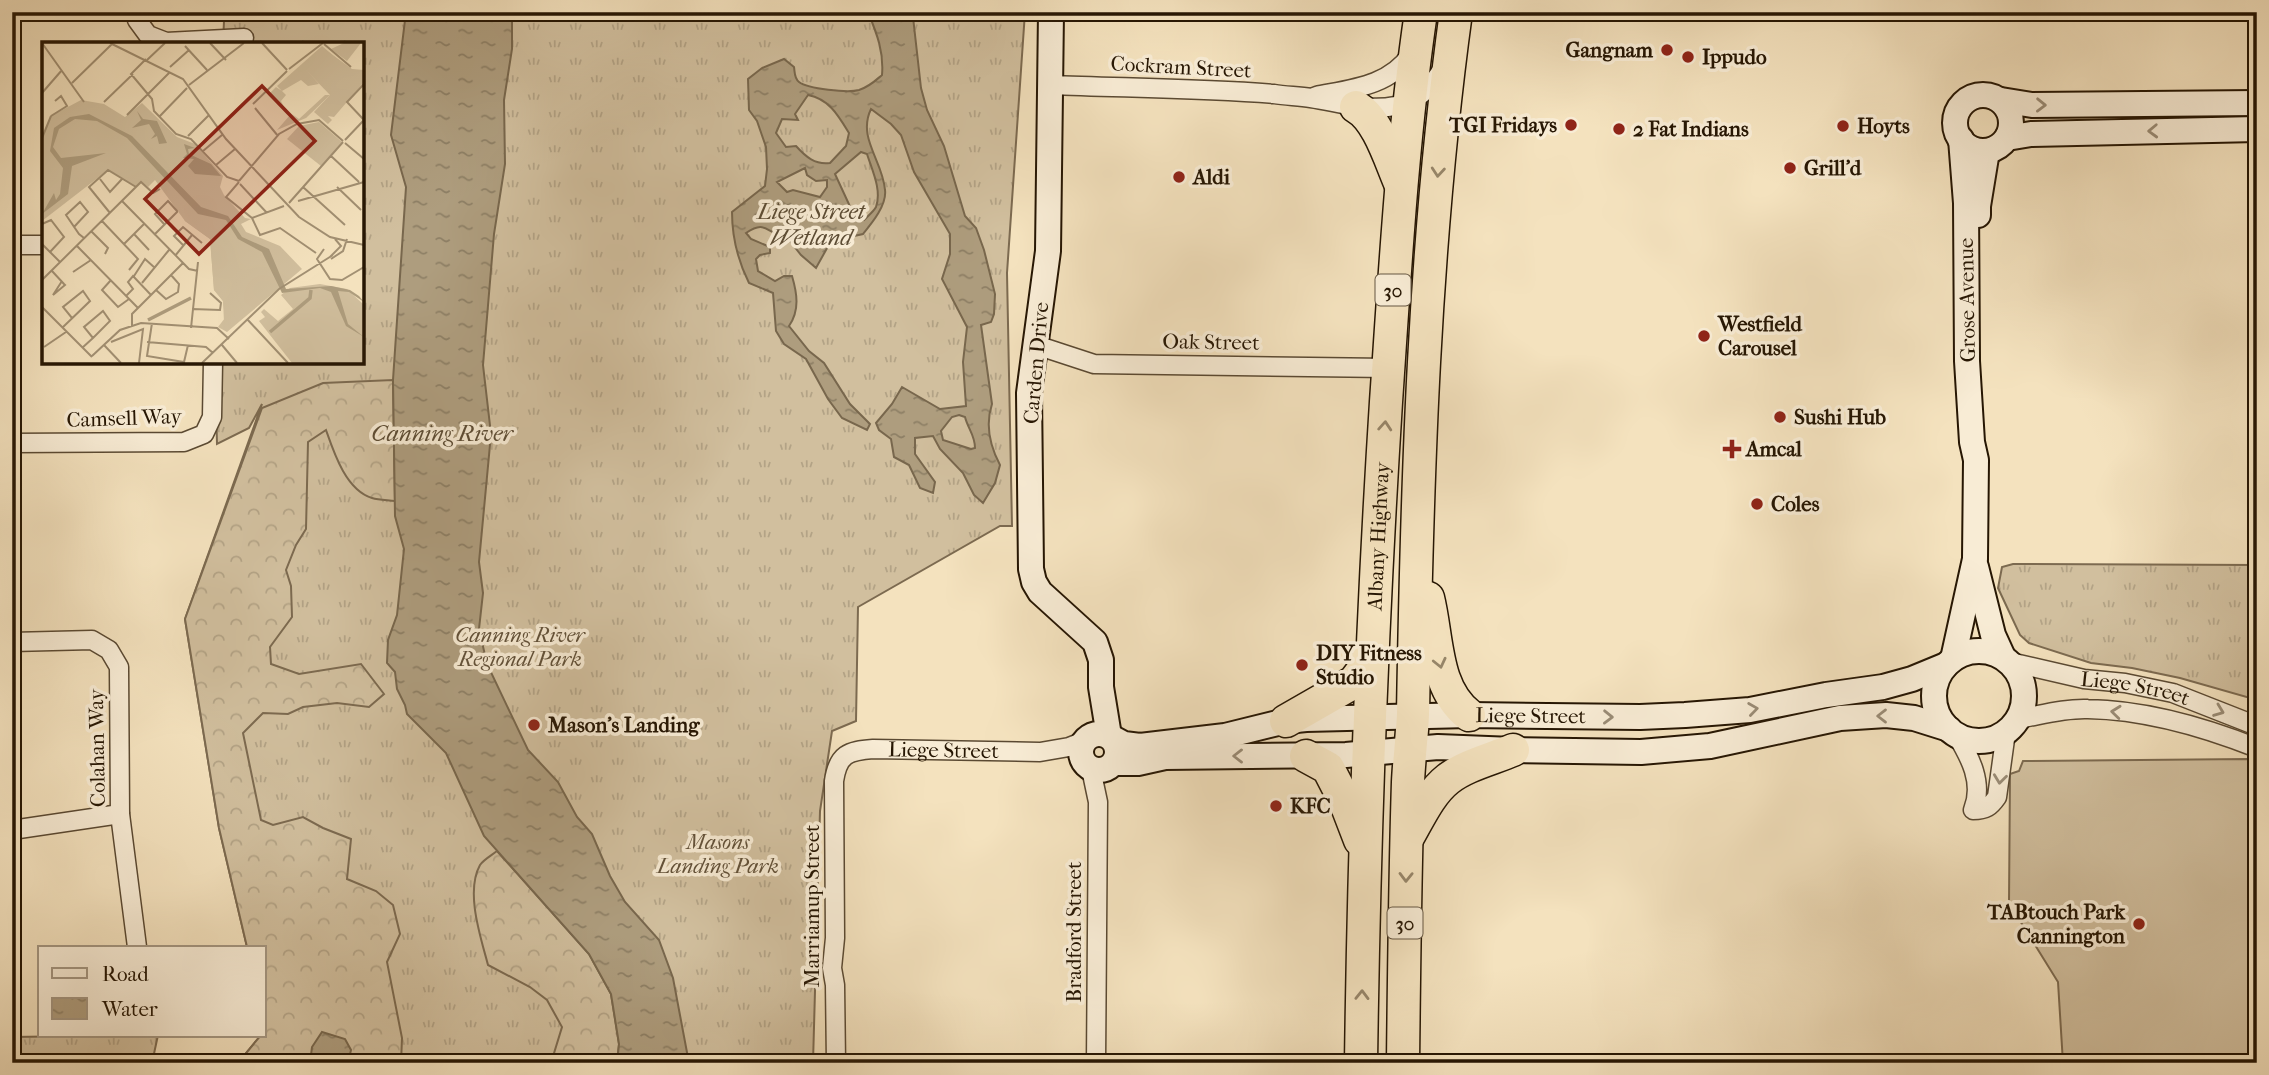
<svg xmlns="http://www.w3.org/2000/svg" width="2269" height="1075" font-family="'IM FELL French Canon',serif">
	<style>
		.grass { fill: url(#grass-tufts); stroke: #7c6a50; stroke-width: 2 }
		.forest { fill: url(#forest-crowns); stroke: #7c6a50; stroke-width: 2 }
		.pitch { fill: #d1bf9e; stroke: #7c6a50; stroke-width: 2 }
		.water { fill: url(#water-ripples); stroke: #78674d; stroke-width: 2; fill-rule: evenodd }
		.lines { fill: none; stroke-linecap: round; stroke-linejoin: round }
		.street-casing { stroke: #5a4932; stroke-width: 21 }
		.secondary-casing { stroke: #261603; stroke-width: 28 }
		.highway-casing { stroke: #261603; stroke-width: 35 }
		.street { stroke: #f8ecd5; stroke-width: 18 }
		.secondary { stroke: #f8ecd5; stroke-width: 24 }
		.highway { stroke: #f4e2be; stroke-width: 32 }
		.oneway { stroke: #9a8c76 }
		.oneway2 { stroke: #97866a }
		.poi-dot { fill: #8f2418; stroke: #f8ecd5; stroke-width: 2.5 }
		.labels { text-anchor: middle; stroke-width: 7; stroke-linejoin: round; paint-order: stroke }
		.shield { fill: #f8ecd5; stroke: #655642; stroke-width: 2 }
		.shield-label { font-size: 19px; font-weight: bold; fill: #261603 }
		.poi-label { font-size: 21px; font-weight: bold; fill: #261603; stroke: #f8ecd5; text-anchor: start }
		.street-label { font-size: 21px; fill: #261603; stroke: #f8ecd5 }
		.park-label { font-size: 21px; font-style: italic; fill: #625139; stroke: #f8ecd5 }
		.water-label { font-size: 23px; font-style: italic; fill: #5c4c34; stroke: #f8ecd5 }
		.inset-river { fill: none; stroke: #ae9d7e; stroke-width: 3.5 }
		.inset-road { fill: none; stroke: #a29073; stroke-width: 2 }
		.view { fill: #8f2418; fill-opacity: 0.15; stroke: #8f2418; stroke-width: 3.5 }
		.inset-edge { fill: none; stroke: #261603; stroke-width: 3.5 }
	</style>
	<defs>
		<pattern id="grass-tufts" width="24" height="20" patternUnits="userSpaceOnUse" patternTransform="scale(1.75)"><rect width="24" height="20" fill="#d1bf9e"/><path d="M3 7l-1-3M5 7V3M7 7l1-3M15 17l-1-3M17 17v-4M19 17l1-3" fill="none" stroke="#b3a386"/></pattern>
		<pattern id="forest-crowns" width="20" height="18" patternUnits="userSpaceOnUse" patternTransform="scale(1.75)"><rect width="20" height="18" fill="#d1bf9e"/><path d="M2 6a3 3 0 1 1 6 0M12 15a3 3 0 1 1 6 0" fill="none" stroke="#b3a386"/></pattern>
		<pattern id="water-ripples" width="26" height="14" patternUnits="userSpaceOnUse" patternTransform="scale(1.75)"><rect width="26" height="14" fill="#ae9d7e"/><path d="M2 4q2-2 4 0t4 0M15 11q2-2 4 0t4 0" fill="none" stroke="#8d7f65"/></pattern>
	</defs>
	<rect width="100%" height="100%" fill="#f4e2be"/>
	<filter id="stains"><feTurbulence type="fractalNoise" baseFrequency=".00286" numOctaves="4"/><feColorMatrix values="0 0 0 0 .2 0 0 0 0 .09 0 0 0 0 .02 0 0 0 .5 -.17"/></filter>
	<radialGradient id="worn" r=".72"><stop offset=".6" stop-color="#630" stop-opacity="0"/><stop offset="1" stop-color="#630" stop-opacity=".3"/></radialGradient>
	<path class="grass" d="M269,12h756l-18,261 5,253h-12l-142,81 -2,114 -24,10 -12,80 -7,252h-575l23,-28h3l2,-5 -2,-83h-17l-28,-119 -34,-209 77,-215 -13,24 -32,16 -2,-82h147v-318h-139l1,-23 44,-2z
		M2250,149h7v395l-3,1z
		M2013,564l244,1v135l-77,-22 -48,-10 -41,-5 -62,-20 -9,-8 -22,-47 4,-21z
		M158,1035l-6,28h-140v-26z"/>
	<path class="forest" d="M393,380l2,121c-8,-1 -16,-1 -23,-3 -26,-8 -38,-45 -46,-68l-18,12 -2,87 -10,16 -10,25 5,16 1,31 -22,30 1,17 28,10 62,-10 23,30 -15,13 -32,-4 -34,4 -15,7 -25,-1 -20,20 18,87 12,5 30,-8 20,11 28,11 -4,40 29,12 17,14 7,29 -13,28 15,76 -1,25h-163l23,-28h3l2,-5 -2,-83h-17l-28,-119 -34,-209 77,-211 61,-25z
		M497,851l92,103 22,40 8,50 -2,19h-66l11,-36 -15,-27 -17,-13 -42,-22c-7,-27 -23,-73 -8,-100 3,-5 12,-10 17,-14z"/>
	<path class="pitch" d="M2247,759l10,4v300h-194l-5,-81 -49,-79 1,-129 9,-3 4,-10z"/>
	<path class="water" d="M406,12h106v37l-8,51 1,64 -11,70 -11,131 8,69 -12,128 4,31 -4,36 8,35 41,86 30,32 19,35 15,17 18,42 15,26 34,38 14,38 16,85h-72l2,-19 -8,-50 -22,-40 -105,-118 -38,-83 -39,-39 -2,-9 -8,-16 -2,-17 -8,-9 1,-23 9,-25 7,-66 -9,-33 -2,-136 13,-193 -15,-52z
		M868,12h42l3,5 8,71 6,22 17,36 21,70 11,12 8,22 11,44 -1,20 -3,8 -10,3 11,79c-7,21 -2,42 8,61l-5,18 -12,20 -9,-8 -11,-22 -23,-24 -7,-13 -18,2v16l20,28 -2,11 -13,-5 -11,-23 -15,-8 -3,-18 -12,-9 -3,-7 16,-19 10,-17 38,22 26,-3 -3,-44 4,-35 -25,-48 8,-25v-20l-36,-62 -13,-37 -10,-11 -20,-15c-14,29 12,52 14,81 2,15 -13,33 -22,44l-32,7 -15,27 -15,-13 -15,-19c-21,-2 -19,-17 -40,-3l5,6 19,8v6l-10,2 -4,4 2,12 17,10 9,-5h8c5,17 8,34 -3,50l20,25 15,12 26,41 20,20 -3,6 -25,-12 -14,-19 -22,-40 -22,-15 -8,-13 -3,-38 -24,-10c-12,-24 -17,-45 -17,-71l33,-26 2,-17 -1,-22 -9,-26 -8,-11 -1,-31 14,-11 22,-9 10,8c1,6 0,11 5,15 9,7 49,11 60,8 10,-3 16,-9 23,-15 2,-23 -5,-41 -14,-63zM808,95c21,4 30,20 41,38l-3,13 -16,17c-15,2 -24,-6 -34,-17l-10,1 -10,-14 6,-14 16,1 -3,-6zM861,152l6,2c5,16 15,36 9,53 -2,4 -8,9 -12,13l-11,-7 -18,-39zM805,168l2,7 9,6 11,-1v7l-7,10 -27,-7 -6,2 -10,-10zM959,415l6,2c3,12 10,18 10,31l-4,1 -28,-9 -2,-9 11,-14z
		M322,1032l23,7 6,11 -3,13h-38l2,-16z"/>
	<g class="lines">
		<defs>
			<g id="street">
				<path d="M137,12v8l11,15 18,7 78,-4"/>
				<path d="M1050,85c75,3 150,3 224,9 12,2 24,2 37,4 27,4 56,14 84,8 22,-4 37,-19 48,-38"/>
				<path d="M1316,96c35,-7 74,-10 95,-42"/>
				<path d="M12,245h32"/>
				<path d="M1036,345l58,19 294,4"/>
				<path d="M12,443l172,-1 20,-8 8,-17 1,-55"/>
				<path d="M12,642l80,-2 17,10 10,17 1,147 17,133"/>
				<path id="s1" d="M2010,662l74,17 41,4 48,10 84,33"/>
				<path d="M2018,719c23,-4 46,-11 70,-10 57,1 116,18 169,39"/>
				<path d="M1956,734c14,23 28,49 17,76 13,0 17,-3 24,-13l9,-65"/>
				<path d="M1091,769l7,33 -2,261"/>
				<path d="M12,830l108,-16"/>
				<path id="s2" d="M836,1063l-1,-78 -3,-17 3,-30 -1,-157c4,-27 14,-30 39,-32l167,3 29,-5 15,-6"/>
			</g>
			<g id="secondary">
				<path d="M1051,12l-3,239 -19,142 2,176 3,13 6,10 55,50 6,18v27l8,49"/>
				<circle cx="1983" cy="123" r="28"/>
				<path d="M2001,100l31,5 225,-2"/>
				<path d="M2007,138l24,-4 226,-5"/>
				<path d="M1978,215v-9l9,-55"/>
				<path d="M1976,567l17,68 10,22"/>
				<circle cx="1979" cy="696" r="45"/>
				<path d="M1953,659l22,-100 1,-99 -4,-18 -5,-81 -1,-158 -5,-64"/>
				<circle cx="1099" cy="752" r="18"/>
				<path id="s3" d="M1111,737l13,7 16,2 85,-10 61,-15 20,-2 163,-4 171,2 45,-2 65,-5 76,-15 57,-8 29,-8 34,-14"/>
				<path d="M1115,763h23l27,-6 181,-2 92,-8 75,3 128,2 69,-6 130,-28 46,-3 28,3 35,11"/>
			</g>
			<g id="highway">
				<path d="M1356,107c22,12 34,53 44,76"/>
				<path d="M1428,598c10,40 6,90 41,117"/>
				<path d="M1286,721l68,-39 9,-12 8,-20"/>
				<path d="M1306,756l22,12 17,33 15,39"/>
				<path d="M1408,837c11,-19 22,-44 40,-58 18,-14 44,-20 65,-29"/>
				<path id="s4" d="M1361,1063c3,-221 11,-441 25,-661 9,-130 16,-260 35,-390"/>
				<path d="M1403,1063c1,-94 2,-187 5,-281 1,-22 4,-45 5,-68 4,-235 11,-469 43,-702"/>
			</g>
		</defs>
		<use href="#street" class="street-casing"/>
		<use href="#secondary" class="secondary-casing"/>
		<use href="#highway" class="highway-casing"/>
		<use href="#street" class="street"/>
		<use href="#secondary" class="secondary"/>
		<use href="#highway" class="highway"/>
	</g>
	<defs><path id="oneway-chevron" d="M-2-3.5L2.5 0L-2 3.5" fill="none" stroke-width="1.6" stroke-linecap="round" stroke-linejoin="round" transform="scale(1.75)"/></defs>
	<g class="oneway">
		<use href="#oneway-chevron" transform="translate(2041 105) rotate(1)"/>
		<use href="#oneway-chevron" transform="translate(2153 131) rotate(178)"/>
		<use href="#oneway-chevron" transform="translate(1753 709) rotate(-8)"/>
		<use href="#oneway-chevron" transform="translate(2219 711) rotate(21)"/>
		<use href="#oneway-chevron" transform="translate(2116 712) rotate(-174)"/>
		<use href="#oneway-chevron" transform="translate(1882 716) rotate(180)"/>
		<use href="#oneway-chevron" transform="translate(1608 717) rotate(1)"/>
		<use href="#oneway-chevron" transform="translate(1238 756) rotate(180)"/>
		<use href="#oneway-chevron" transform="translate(2000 779) rotate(97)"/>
	</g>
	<g class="oneway2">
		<use href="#oneway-chevron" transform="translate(1438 172) rotate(95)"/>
		<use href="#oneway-chevron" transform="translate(1385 426) rotate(-86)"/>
		<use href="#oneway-chevron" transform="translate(1440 663) rotate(77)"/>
		<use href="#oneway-chevron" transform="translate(1406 877) rotate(91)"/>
		<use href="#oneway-chevron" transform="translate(1362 995) rotate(-89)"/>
	</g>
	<g class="poi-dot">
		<circle cx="1667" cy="50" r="7"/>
		<circle cx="1688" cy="57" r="7"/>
		<circle cx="1571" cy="125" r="7"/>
		<circle cx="1843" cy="126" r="7"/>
		<circle cx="1619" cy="129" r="7"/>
		<circle cx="1790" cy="168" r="7"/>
		<circle cx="1179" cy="177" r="7"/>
		<circle cx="1704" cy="336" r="7"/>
		<circle cx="1780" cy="417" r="7"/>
		<path d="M1728.5 438.5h7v7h7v7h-7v7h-7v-7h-7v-7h7z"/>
		<circle cx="1757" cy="504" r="7"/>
		<circle cx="1302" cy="665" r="7"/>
		<circle cx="534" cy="725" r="7"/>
		<circle cx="1276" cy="806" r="7"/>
		<circle cx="2139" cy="924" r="7"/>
	</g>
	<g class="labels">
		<g class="shield">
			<rect x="1375.5" y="274.5" width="35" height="31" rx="5"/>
			<rect x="1387.5" y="907.5" width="35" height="31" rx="5"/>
		</g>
		<g class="shield-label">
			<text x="1393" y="297">30</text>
			<text x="1405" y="930">30</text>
		</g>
		<g class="poi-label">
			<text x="1653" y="57" text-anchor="end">Gangnam</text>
			<text x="1702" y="64">Ippudo</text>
			<text x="1557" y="132" text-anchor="end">TGI Fridays</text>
			<text x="1857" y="133">Hoyts</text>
			<text x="1633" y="136">2 Fat Indians</text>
			<text x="1804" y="175">Grill'd</text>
			<text x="1193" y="184">Aldi</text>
			<text x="1718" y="331">Westfield<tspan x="1718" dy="24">Carousel</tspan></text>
			<text x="1794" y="424">Sushi Hub</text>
			<text x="1746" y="456">Amcal</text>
			<text x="1771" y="511">Coles</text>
			<text x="1316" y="660">DIY Fitness<tspan x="1316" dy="24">Studio</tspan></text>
			<text x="548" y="732">Mason's Landing</text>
			<text x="1290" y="813">KFC</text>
			<text x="2125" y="919" text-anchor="end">TABtouch Park<tspan x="2125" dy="24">Cannington</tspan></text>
		</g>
		<g class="street-label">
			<text transform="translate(1181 67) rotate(3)" y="7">Cockram Street</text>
			<text transform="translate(1967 300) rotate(-91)" y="7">Grose Avenue</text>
			<text transform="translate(1211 342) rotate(1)" y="7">Oak Street</text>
			<text transform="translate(1036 363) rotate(-85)" y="7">Carden Drive</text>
			<text transform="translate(124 418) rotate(-2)" y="7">Camsell Way</text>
			<text dy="7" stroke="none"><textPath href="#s4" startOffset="527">Albany Highway</textPath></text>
			<text dy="7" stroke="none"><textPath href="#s1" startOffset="128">Liege Street</textPath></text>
			<text dy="7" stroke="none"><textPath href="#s3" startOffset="424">Liege Street</textPath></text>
			<text transform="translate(97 748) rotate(-91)" y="7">Colahan Way</text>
			<text dy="7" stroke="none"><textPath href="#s2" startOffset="410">Liege Street</textPath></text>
			<text transform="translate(812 906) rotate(-90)" y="7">Marriamup Street</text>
			<text transform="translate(1074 932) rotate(-90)" y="7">Bradford Street</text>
		</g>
		<g class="park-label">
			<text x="520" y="642">Canning River<tspan x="520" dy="24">Regional Park</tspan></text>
			<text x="718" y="849">Masons<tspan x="718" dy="24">Landing Park</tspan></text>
		</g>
		<g class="water-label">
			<text x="811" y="219">Liege Street<tspan x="811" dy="26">Wetland</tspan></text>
			<text x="442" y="441">Canning River</text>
		</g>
	</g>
	<g transform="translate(42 42)">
		<rect width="322" height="322" fill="#f4e2be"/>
		<path d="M280,4l20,17 -18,-13 -21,16 16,18 -11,2 -7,-6 -19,11 4,4 -5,6 7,14 -20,-20 8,-8 6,4 -5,-5zM283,53h5l-24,23 -29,12 13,-15 8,6 -6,-7 7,5zM39,58l23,4 21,13 17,-14 35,34 18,7 28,32 -3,11 4,8 21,23 6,1 -10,5 5,8 34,14 22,23 -75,63 -9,-5 7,-9 -2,-17 -9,-11 -4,-51 -25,-18 -30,-41 -7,7 -6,-5 -6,5 -28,-17 -66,51v-82l9,-23zM278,242l27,5 17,16v58h-72l-33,-42 6,-4 -4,-5 3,-3 14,12 15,-12 -12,-14 9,-7z" fill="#d1bf9e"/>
		<path d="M142,157l6,6 -7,1 8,13 8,-4 -5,9 18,3 16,19v8l-4,2 12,14 1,28 9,17 -8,7 -8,-13 1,16 -7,-3 -1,-21 -9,-11 -4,-51 -25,-18 -6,-14zM171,177l13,1 12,19 24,13 11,14 4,20 -9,-9 -8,-23 -15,-5 -14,-14 -1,-7z" fill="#d1bf9e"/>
		<path d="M302,1h17l-14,18 -16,-12zM281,6l29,21 12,1v12l-30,35 -6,-1 4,4 -4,4 -14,-12 16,-17 -28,-29z" fill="#d1bf9e"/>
		<path d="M277,80l23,20 -21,24 -34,-27 12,-13z" fill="#d1bf9e"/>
		<path d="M95,69l6,8 14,2 10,22 -8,1 -2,-8 -6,3 4,-5 -6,-10 -17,4 9,-8zM47,72l43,22 69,71 27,9 14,21 27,12 17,40 45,-3 19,4 9,6 5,6 -15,-10 -11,-1 10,33 16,13 -18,-11 -15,-34 -11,-4 -38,5 -20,-41 -24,-13 -12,-19 -28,-6 -71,-76 -30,-17 -22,-2 -16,10 -6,18 8,11 45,-5 -34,13 -4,28 -26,20 12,-21 2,7 4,-6 3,-26 -13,-17 4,-23 16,-11zM142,102l11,4 -7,1 1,5 22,10 10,12 -26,-2 -7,-8 6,-7 -11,-1 4,-4z" fill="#ae9d7e"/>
		<path class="inset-river" d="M106,278l43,-22M228,290l40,-34 1,-8"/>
		<path class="inset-road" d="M0,1l42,59M68,1l73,36 43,60 73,78 31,20 34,8M168,1l16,17M220,1l25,27M282,2l27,23M143,4l22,24M104,17l-15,15 21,25 2,12 22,23 15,5 36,38 12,4M105,18l18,-17M128,25l19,-17M247,27l34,-26M30,41l40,-39M322,42l-17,18 17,18M147,43l55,-42M0,51l20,-23M62,60l29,-28M211,62l34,-33M213,66l23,28M85,73l42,-42M9,74l16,-10 -6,-10 -6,5M117,75l28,-29M146,94l21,-21M0,96l9,-22M303,98l19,-20M303,101l19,16M161,109l19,-16M289,114l28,26M174,123l19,-16M58,137l10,13 12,-13M197,139l40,-47 18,-10 22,-4 24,21M197,140l-13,15 26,21M198,142l27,29M261,145l42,38M295,145l24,23M80,159l67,68 9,2M256,159l66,-19M247,161l54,-61M68,171l-21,-26 19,-17 28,17M210,176l8,17 20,-7 36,25M210,176l32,-12M60,179l36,38 -9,11M0,182l9,-4 13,17 -14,15M32,185l14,-15 -8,-10 -14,13 13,19 5,4M49,189l17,17 -3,6M92,192l15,16M112,193l23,-23v-1l-9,-10 -13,13 9,10M0,202l18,18M82,202l20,-20M141,203l-9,-9 9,-9 19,16M35,204l61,62M282,207l-7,10 13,20 12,1 22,-13M133,214l17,-21M288,215l11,-11 -6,-7M289,217l12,-8 4,-12M10,229l12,13 1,1 -12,10 9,-14M31,230l18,-12M92,234l11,-17 10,9M0,238l99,-98 12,11 7,-4M69,238l-9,10 16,17 11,-8M100,241l27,-33M114,248l10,9 12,-7 1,-8 -8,-9M84,254l7,-7 -5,-7 5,-6 18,19M0,265l50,50M150,267l28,1 1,-7 -11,-10M205,277l41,44M110,281l-5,33 37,6 4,-17M90,284v-12l51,-51M20,286l28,-27 -7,-10 -20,16 9,11M149,286l7,-66M69,300l32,-13 -4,34M105,300l59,5 7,6M62,303l17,18M180,303l15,18M2,305l22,-15M40,306l11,-10 17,-17 -7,-10 -19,16 9,11M50,314l28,-26 21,-7 76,5 12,11M160,321l77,-74 54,-34"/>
		<path class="view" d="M220,44l53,55 -116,113 -54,-55z"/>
		<rect width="322" height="322" class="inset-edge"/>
	</g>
	<rect width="2269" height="1075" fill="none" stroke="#f4e2be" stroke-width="42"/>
	<rect x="14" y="14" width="2241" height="1047" fill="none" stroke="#261603" stroke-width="3.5"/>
	<rect x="21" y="21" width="2227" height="1033" fill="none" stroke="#261603" stroke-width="2"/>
	<rect x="38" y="946" width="228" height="91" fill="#f8ecd5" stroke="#a49681" stroke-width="2"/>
	<rect x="52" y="968" width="35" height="10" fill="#f8ecd5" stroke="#a49681" stroke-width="2"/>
	<text x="102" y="981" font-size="21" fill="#261603">Road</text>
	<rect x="52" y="998" width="35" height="21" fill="url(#water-ripples)" stroke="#a49681" stroke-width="2"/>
	<text x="102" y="1016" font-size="21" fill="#261603">Water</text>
	<rect width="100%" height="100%" filter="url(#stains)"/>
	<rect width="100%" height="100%" fill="url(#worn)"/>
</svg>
